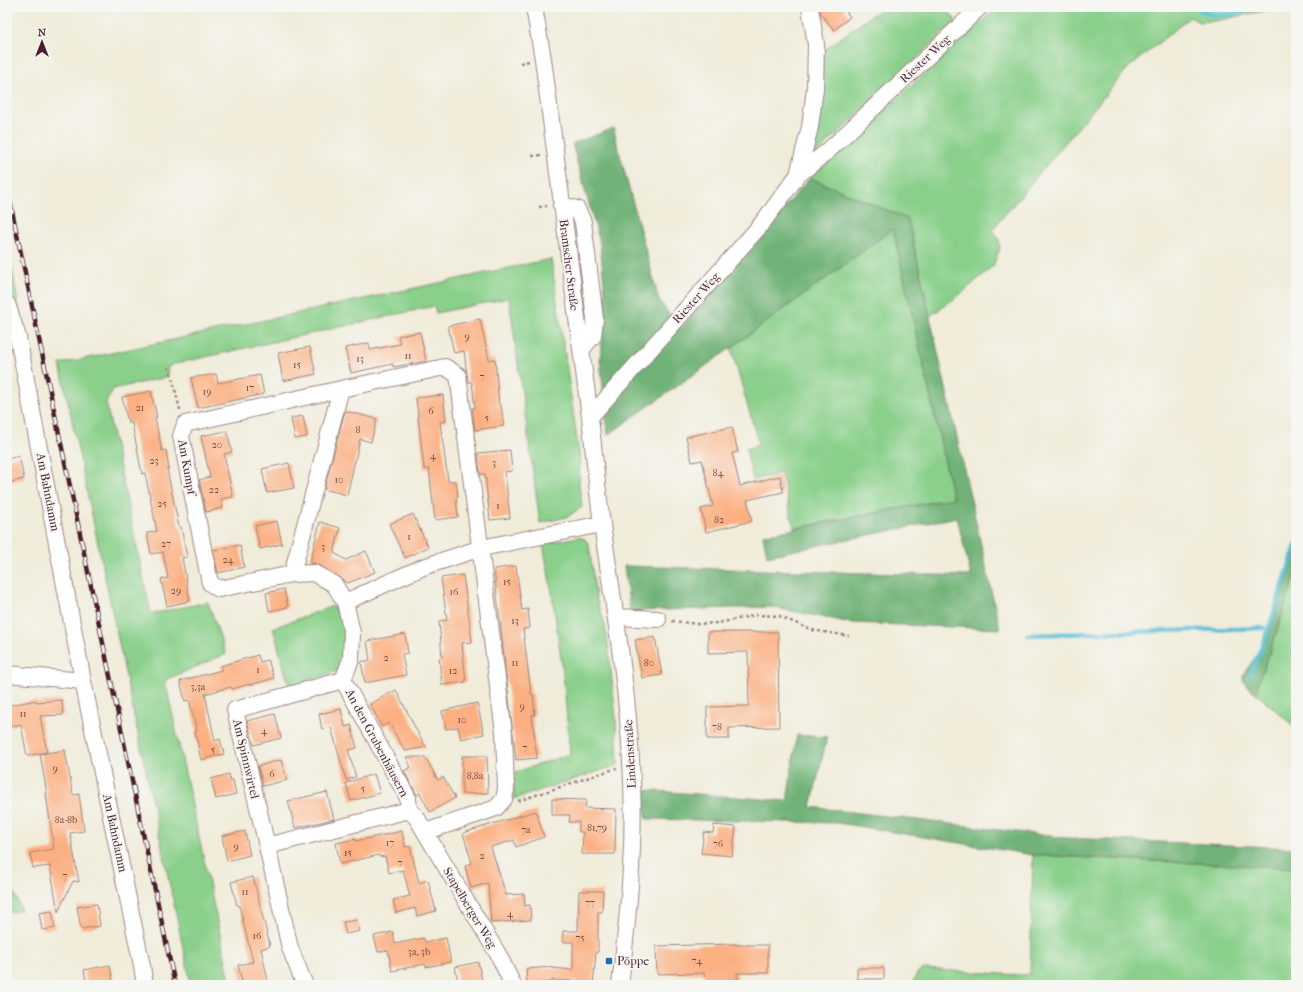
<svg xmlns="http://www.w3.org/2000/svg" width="1303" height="992" font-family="'IM FELL French Canon',serif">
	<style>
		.green { fill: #8ad08b; stroke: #6a785b }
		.forest { fill: #6fb277; stroke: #5c6851 }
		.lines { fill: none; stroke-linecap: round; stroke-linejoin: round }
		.stream { stroke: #57bed5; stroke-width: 4.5 }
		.building { fill: #fcaf80 }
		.minor-casing { stroke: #9d8682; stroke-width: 18 }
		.path { stroke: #9d8682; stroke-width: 2.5; stroke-dasharray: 3 3; stroke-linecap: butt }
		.minor { stroke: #fff; stroke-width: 16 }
		.rail-casing { stroke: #4a1f2b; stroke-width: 4.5 }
		.rail { stroke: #f6f6f2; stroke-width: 3; stroke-dasharray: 9; stroke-linecap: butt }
		.poi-dot { fill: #1f6fb2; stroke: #f6f6f2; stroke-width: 1.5 }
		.labels { text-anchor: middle; stroke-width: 4; stroke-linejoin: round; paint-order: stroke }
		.number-label { font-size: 10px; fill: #764340 }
		.street-label { font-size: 12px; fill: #4a1f2b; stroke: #f6f6f2 }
		.poi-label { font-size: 12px; fill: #4a1f2b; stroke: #f6f6f2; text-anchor: start }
	</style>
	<rect width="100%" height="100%" fill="#f6f6f2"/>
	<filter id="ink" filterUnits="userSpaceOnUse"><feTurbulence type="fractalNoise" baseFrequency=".025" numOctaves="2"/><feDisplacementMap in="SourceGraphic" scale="8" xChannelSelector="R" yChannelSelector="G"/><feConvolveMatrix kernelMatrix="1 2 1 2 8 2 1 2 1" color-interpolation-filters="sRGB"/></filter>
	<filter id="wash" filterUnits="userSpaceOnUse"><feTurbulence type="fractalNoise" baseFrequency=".012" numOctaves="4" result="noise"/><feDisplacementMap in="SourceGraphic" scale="16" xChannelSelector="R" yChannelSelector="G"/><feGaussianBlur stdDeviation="0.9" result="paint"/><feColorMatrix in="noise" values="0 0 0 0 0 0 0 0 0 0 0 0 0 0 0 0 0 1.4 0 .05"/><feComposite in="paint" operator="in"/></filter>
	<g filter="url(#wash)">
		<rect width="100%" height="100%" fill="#f0ecd9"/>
		<path class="green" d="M883,7h63l10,14 -141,134 -3,-2 10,-50 1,-52z
			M998,7h286l-69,14 -16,1 -9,-5 -62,51 -136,162 7,9 1,9 -7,18 -31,27 -32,23 -22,-97 -98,-41z
			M893,229l60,269 -159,30 -13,-55 -28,7 -7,-31 13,-4 -28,-97z
			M7,244l16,85 -16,-31z
			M551,259l29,201 -1,25 3,22 -15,10 -27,6 -31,-225 -73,15 -2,-7 -260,58 -6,3 -1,10 -54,12 -7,14 45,211 57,-12 18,52 -61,26 66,305h-40l-131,-621z
			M578,537l7,2 4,6 7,53 8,23 4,23 8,75 2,46 -104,34 -1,-26 57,-19 -7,-81 -11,-80 -9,-49z
			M1296,573v155l-40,-35 3,-3c-3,-8 1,-14 5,-21z
			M333,606l11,17 2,18 -5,29 -52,16 -16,-58z
			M1033,855l263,13v117h-384l5,-12 6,-4 96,6 11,-1z
			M7,873l14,37 -14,3z"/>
		<path class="forest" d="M614,128l2,12 43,160 21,29 130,-151 98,41 92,410 -148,-6 -81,-16 -141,4 -6,-45 347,10 -14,-59 -190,39 -4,-21 190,-37 -60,-269 -162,119 -123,87 -8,-75 5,-68 -5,-49 -28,-99z
			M1296,552v21l-32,96c-4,7 -8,13 -5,21l-3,3 -9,-7 -4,-6v-4l4,-7 20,-28z
			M797,735l30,2 -16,70 255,31 230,10v20l-263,-13 -195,-32 -192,-4 -1,-29 142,11z"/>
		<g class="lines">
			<path class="stream" d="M1196,7c19,16 45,4 66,0
				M1027,635l237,-7
				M1250,674l16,-37 30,-92"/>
		</g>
		<g id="blocks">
			<path class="building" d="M820,7h23l7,10 -16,13 -14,-18z
				M480,319l9,41 6,-1 4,46h2l3,21 -29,4 -3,-22h3l-3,-26h-4l-4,-31 -10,2 -6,-27z
				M420,332l6,29 -33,6v-3l-42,9 -6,-25 24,-5 1,7 30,-6 -2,-8z
				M310,347l6,27 -33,7 -5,-28z
				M216,374l2,9 42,-8 4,19 -66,14 -7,-30z
				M151,391l6,26h-2l7,34 4,-1 3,19h-2l12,58h2l6,30 -5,1 8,43 -23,5 -6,-27 7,-1 -5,-26 -12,2 -4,-21 10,-2 -12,-58 -3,1 -10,-51h-4l-6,-26z
				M443,395l3,26 -6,1 8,59h8l2,16 -2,1 2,19 -23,3 -6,-51h-5l-8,-71z
				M345,411l32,8 -6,23 -11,-3 -13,56 -23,-6z
				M303,416l4,21 -12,2 -4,-21z
				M732,427l6,25 -6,1 8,33 40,-10 3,16 -36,8 5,21 -46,11 -5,-23 12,-3 -11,-46 -10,2 -6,-25z
				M227,431l5,21 -8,2 9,43 -12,2 2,9 -17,4 -7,-32 11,-3 -9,-41z
				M510,450l2,21 -7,1 5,46 -20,2 -5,-46h-5l-2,-21z
				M19,456l5,23 -17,4v-24z
				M289,463l5,25 -27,5 -5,-24z
				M413,514l15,33 -23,11 -16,-34z
				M277,521l5,23 -22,5 -5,-23z
				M320,522l20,6 -6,25 12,7 20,-9 9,21 -27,11 -29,-18 -9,-3z
				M240,545l4,22 -26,6 -5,-23z
				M516,566l6,44 6,-1 2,19 -7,1 8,65h2l2,21h-3l5,43 -21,2 -22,-191z
				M463,575l6,43 3,24 -10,1 4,39 -24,3 -3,-27 3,-1 -3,-36 8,-1 -6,-42z
				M284,589l4,18 -19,4 -3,-18z
				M708,632h70l1,95 -50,1v11h-22v-32l42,-1 -1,-54 -40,1z
				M405,634l3,19 -6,1 4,21 -41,8 -4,-21 9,-2 -3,-19z
				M655,637l7,38 -20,3 -7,-38z
				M258,655l2,7 8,-2 6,18 -24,7v-1l-18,5 -1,-2 -26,7 10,47 5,-2 4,15 -23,6 -6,-28 2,-1 -8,-31 -4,1 -5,-20 42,-11 -2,-4z
				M396,690l21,41 9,16 -21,4 -16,-28 -7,4 -12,-23z
				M36,700v2l26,-2 1,15 -23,1 7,36 -20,4 -6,-32 -14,3v-21z
				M477,703l7,31 -23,5 -3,-12 -12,2 -4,-18z
				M341,709l4,18 6,-2 6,23 -9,2 8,27 -10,3 -15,-53 -9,2 -3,-15z
				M275,714l6,24 -27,7 -7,-24z
				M65,750l8,45 6,-1 5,37 -14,2 9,49 -6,-1 -15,31 -8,-46 -17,2 -3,-15 24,-4 -8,-55h1l-7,-40z
				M462,756h25l1,37 -26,1z
				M406,757h19l13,23 5,-3 12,21 -25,14 -10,-19 -3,2 -13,-24 7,-4z
				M281,760l6,20 -24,6 -5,-20z
				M229,774l1,6h3l3,14 -20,5 -5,-20z
				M374,774l6,19 -29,8 -5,-18z
				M327,792l7,27 -39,9 -7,-27z
				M552,799l34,1 -1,8 31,1 -1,45h-33l1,-22h-4v-10h-10l1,-7h-18z
				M536,811l8,26 -28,10 -2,-7 -23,7 15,48 18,-1 1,12 5,-1 1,15 -40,3 -3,-40 -17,5 -6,-22 7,-3 -9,-30z
				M714,825l22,2 -4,29 -31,-3 3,-21 9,1z
				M245,831l5,24 -23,6 -5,-25z
				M402,831l3,16 5,-1 9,37 9,-3 8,31 -19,5 -2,-8 -19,5 -3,-13 17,-4 -7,-26 -14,3 -4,-17 -5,1 -1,-2 -39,9 -4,-21 20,-4v2z
				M253,877l17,69 -9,3 8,36h-26l-5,-20 15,-3 -14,-57h-2l-6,-23z
				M579,891h24l-1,21h-4v40h-2l-3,33h-18v-4l-23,-1v2l-25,2 -1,-15 26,-2v1l21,2v-28h-10v-11h15z
				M97,904l3,22 -19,3 -4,-22z
				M52,911l3,17 -13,2 -3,-17z
				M357,920l3,11 -14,3 -3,-12z
				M393,932l2,12 29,-6 1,4 21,-4 5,24 -25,5 -1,-3 -33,7 -4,-21 -10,2 -4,-16z
				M736,944v1h32v28h-31l1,12h-33l-1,-12 -47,1 -1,-28z
				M478,962l5,23h-24l-4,-18z
				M110,965l4,20h-27l-3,-15z
				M857,968h27v11h-27z"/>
		</g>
	</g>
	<g filter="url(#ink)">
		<use href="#blocks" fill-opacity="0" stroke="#9d8682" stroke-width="1"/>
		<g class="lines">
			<defs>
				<path id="minor" d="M534,7l9,52c15,119 31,238 47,358 4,35 7,71 12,107 11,79 25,157 29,237 5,74 -2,150 -11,224
					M798,175l31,-25 151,-143
					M561,205l16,4 6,13 12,97 -2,17 -12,14
					M7,304l11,33 65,344 59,285 3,19
					M590,417l170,-191 38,-51 12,-48 5,-38 1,-44 -6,-38
					M292,574l49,-185
					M345,602l-11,-18 -20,-11 -22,1 -73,15 -9,-6 -29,-147 4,-12 156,-35 104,-22 13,8 46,358 2,56 -2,10 -8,9 -71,24
					M616,617l42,2
					M7,674l76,7
					M343,680l-108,30 32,136 142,-36
					M267,846l23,102 14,35
					M513,985l-15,-31 -73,-122 -8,-14 -8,-8 -1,-12 -65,-118 8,-21 1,-26 -7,-31 78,-35 58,-19 121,-24"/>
			</defs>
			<use href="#minor" class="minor-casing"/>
			<path class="path" d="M520,63l9,-2
				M532,156l10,-1
				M539,207l8,-1
				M168,367l4,9 8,34
				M672,621l26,3 20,-1 39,-8 22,1 33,14 37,6
				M518,801l99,-33"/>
			<use href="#minor" class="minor"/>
			<defs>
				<path id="rail" d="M7,187l168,798"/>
			</defs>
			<use href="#rail" class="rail-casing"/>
			<use href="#rail" class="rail"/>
		</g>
	</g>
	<rect class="poi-dot" x="605" y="957" width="8" height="8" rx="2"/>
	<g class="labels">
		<g class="number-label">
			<text x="467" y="340">9</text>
			<text x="408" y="359">11</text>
			<text x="360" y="362">13</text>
			<text x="297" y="368">15</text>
			<text x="482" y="380">7</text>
			<text x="250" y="391">17</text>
			<text x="207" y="395">19</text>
			<text x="140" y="411">21</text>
			<text x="431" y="414">6</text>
			<text x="487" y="421">5</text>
			<text x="358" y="433">8</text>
			<text x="217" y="448">20</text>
			<text x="433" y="459">4</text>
			<text x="154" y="464">23</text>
			<text x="494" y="466">3</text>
			<text x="718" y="476">84</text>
			<text x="339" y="483">10</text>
			<text x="214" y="493">22</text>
			<text x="162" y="507">25</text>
			<text x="498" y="509">1</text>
			<text x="719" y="523">82</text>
			<text x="409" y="540">1</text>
			<text x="166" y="547">27</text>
			<text x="323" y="550">3</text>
			<text x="228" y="563">24</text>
			<text x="507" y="585">15</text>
			<text x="176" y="594">29</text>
			<text x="454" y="595">16</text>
			<text x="515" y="624">13</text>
			<text x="386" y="661">2</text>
			<text x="515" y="666">11</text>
			<text x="649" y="666">80</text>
			<text x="258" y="673">1</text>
			<text x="453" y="674">12</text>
			<text x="198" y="690">3,3a</text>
			<text x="522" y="710">9</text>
			<text x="23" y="717">11</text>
			<text x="462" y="723">10</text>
			<text x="717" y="730">78</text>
			<text x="264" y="734">4</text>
			<text x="525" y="751">7</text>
			<text x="213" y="753">5</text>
			<text x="55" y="772">9</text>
			<text x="272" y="777">6</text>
			<text x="475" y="779">8,8a</text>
			<text x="363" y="792">5</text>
			<text x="66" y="823">8a-8b</text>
			<text x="597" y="831">81,79</text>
			<text x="526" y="833">7a</text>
			<text x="390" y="846">17</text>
			<text x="718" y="847">76</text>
			<text x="236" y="850">9</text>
			<text x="348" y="856">15</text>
			<text x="482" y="859">2</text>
			<text x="400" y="866">7</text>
			<text x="65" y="879">7</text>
			<text x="245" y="895">11</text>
			<text x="590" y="906">77</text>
			<text x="510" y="917">4</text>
			<text x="257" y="939">16</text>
			<text x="580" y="941">75</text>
			<text x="419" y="955">3a, 3b</text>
			<text x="697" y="964">74</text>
		</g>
		<g class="street-label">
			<text transform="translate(925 59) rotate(-43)" y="4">Riester Weg</text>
			<text transform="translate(569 265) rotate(83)" y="4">Bramscher Straße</text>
			<text transform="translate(696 298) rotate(-48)" y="4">Riester Weg</text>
			<text transform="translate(187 467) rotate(80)" y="4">Am Kumpf</text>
			<text transform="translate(48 492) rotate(79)" y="4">Am Bahndamm</text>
			<text transform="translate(377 743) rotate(62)" y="4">An den Grubenhäusern</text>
			<text transform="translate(630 754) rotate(-93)" y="4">Lindenstraße</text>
			<text transform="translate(246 759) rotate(77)" y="4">Am Spinnwirtel</text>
			<text transform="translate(115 833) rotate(78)" y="4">Am Bahndamm</text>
			<text transform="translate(470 908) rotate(59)" y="4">Stapelberger Weg</text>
		</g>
		<g class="poi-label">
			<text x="617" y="965">Pöppe</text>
		</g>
	</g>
	<rect width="1303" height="992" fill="none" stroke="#f6f6f2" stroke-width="24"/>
	<g transform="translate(42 42)" stroke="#f6f6f2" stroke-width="3" paint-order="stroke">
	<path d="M0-3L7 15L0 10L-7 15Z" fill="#4a1f2b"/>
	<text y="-6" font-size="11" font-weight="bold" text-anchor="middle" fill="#4a1f2b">N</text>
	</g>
</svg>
